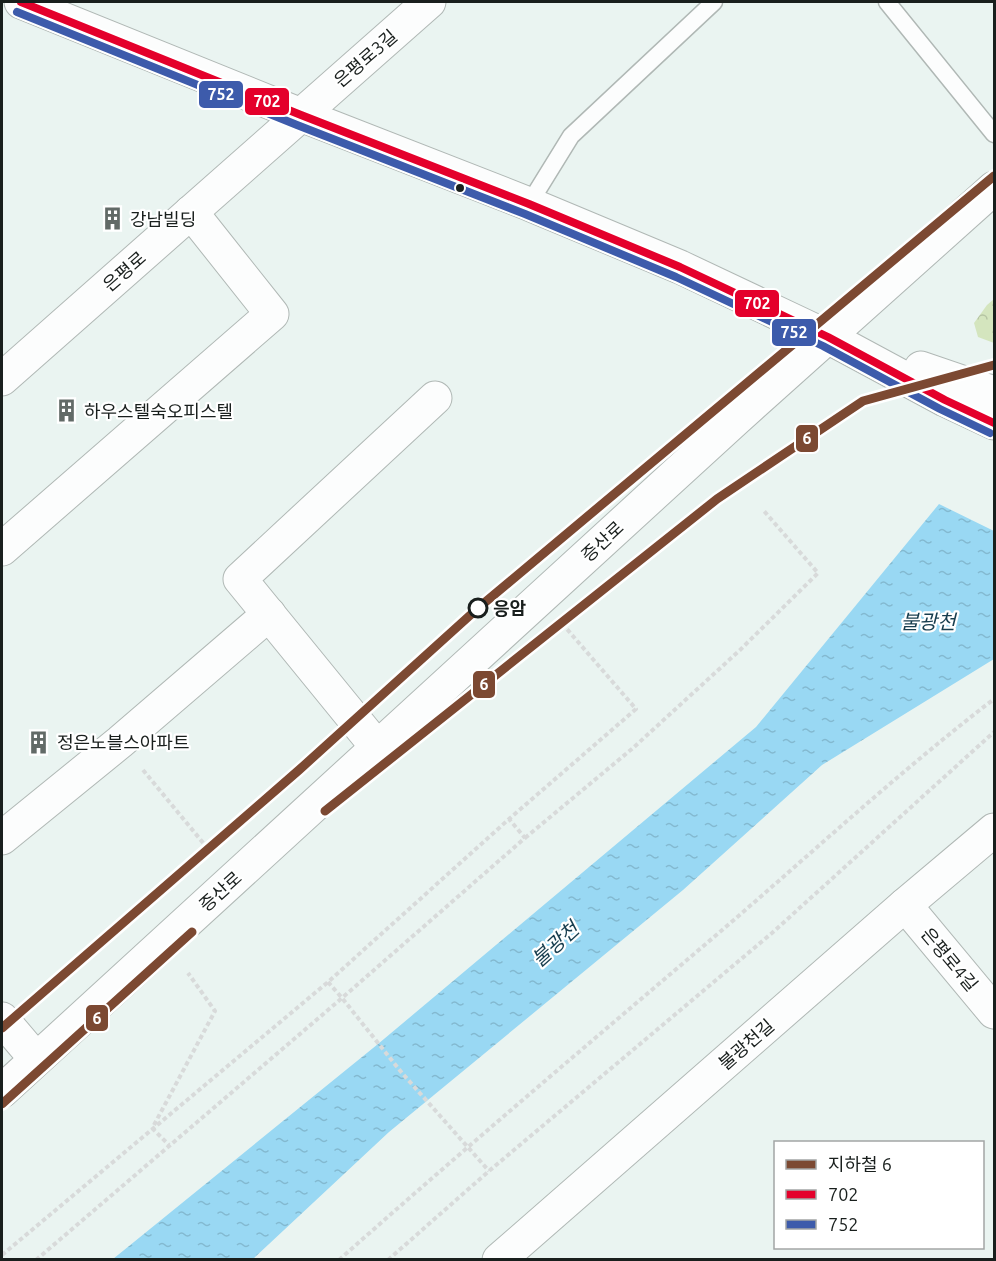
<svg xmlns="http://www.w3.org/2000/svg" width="996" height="1261" viewBox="0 0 996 1261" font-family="Ubuntu,'Noto Sans KR',sans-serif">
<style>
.forest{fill:url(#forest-crowns)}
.water{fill:url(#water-ripples)}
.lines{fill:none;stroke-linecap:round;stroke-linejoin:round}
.lane-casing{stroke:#b0b8b5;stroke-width:19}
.street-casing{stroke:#b0b8b5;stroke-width:35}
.secondary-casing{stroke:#b0b8b5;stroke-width:35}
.primary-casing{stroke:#b0b8b5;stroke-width:35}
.path{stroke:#d8dada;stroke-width:4;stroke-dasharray:4.5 3;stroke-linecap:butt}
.lane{stroke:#fcfdfd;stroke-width:16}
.street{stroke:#fcfdfd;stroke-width:33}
.secondary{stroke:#fcfdfd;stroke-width:33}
.primary{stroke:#fcfdfd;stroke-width:33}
.bus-1-casing{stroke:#fff;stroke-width:12}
.bus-2-casing{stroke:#fff;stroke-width:12}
.bus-1{stroke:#e4002b;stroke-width:8}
.bus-2{stroke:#3d5bab;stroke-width:8}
.metro-1-casing{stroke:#fff;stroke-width:14}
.metro-1{stroke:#7c4932;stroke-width:9}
.bus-dot{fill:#191f1d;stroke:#fff;stroke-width:2}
.stop-dot{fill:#fff;stroke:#191f1d;stroke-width:3}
.labels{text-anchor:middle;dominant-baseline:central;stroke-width:4.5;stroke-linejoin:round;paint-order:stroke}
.street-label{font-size:18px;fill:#191f1d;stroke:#fff}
.poi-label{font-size:18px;fill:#191f1d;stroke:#fff;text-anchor:start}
.stop-label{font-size:18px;font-weight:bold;fill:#191f1d;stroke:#fff;text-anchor:start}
.water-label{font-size:20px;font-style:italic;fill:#173d4e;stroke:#fff}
.line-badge{stroke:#fff;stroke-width:2}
.badge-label{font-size:16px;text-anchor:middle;font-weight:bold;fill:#fff}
</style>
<defs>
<pattern id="forest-crowns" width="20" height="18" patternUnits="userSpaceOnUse" patternTransform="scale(1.5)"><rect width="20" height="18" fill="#d4e5be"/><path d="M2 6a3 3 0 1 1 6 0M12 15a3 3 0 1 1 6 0" fill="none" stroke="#b5c4a3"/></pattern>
<pattern id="water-ripples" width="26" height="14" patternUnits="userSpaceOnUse" patternTransform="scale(1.5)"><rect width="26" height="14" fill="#99d8f3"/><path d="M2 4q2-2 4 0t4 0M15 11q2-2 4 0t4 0" fill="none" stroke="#83b9d0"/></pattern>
</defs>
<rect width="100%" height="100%" fill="#eaf4f1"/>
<polygon class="forest" points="994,299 994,343 978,337 974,323 987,305"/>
<polygon class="water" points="939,504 994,531 994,659 822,765 683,890 389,1132 253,1259 113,1259 378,1044 756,727"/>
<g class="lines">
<defs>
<g id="lane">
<polyline points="887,2 994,134"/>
<polyline points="529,204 571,136 714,2"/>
</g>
<g id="street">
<polyline points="2,379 429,2"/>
<polyline points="2,549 272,314 191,212"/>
<polyline points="377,747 240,579 435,398"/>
<polyline points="2,838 120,742 269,614"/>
<polyline points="905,905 994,1012"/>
<polyline points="2,1019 36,1059"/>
</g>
<g id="secondary">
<polyline points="21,2 301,115 529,204 680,267 828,337 945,400 994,423"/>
<polyline points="921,368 994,393"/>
<polyline points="499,1260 905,905 994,830"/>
</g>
<polyline id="primary" points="2,1091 736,419 994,188"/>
</defs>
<use href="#lane" class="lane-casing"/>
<use href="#street" class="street-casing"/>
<use href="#secondary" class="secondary-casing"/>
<use href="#primary" class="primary-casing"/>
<g class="path">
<polyline points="143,770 209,850"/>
<polyline points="525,838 633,748 740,650 818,573 764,511"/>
<polyline points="328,982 342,998 402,1073 489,1171"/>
<polyline points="154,1125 215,1011 188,973"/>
<polyline points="152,1128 169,1145"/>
<polyline points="2,1255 328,982 509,819 636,709 566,628"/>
<polyline points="36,1260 342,998 525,838 509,819"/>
<path d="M 339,1260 C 465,1148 593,1040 721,931 C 812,853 900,771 994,699"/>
<polyline points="388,1260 489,1171 772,933 994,732"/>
</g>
<use href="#lane" class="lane"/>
<use href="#street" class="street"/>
<use href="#secondary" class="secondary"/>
<use href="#primary" class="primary"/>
<defs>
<polyline id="bus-1" points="21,2 301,115 529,204 680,267 828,337 945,400 994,423"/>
<polyline id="bus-2" points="17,12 297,125 525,214 676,277 823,346 940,409 990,433"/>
</defs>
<use href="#bus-1" class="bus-1-casing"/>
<use href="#bus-2" class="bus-2-casing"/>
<use href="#bus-1" class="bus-1"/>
<use href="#bus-2" class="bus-2"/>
<defs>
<g id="metro-1">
<polyline points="325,811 717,499 863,401 994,365"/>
<polyline points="2,1028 299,770 477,609 994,176"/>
<polyline points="2,1104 192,932"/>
</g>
</defs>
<use href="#metro-1" class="metro-1-casing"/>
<use href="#metro-1" class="metro-1"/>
</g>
<defs>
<symbol id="building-bare" viewBox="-9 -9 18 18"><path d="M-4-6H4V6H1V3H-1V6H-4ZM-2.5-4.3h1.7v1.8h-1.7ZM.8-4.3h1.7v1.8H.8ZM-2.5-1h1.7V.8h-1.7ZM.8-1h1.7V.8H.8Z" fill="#626a67" stroke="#fff" stroke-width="2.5" paint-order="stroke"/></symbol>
</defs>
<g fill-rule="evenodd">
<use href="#building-bare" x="96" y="202" width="33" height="33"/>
<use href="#building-bare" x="50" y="394" width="33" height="33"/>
<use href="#building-bare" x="22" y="726" width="33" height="33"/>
</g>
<circle class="bus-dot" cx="460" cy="188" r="5"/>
<circle class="stop-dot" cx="478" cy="608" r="9"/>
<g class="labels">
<g class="street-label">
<text transform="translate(365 58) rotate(-41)">은평로3길</text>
<text transform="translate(124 271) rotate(-41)">은평로</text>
<text transform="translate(602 541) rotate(-43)">증산로</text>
<text transform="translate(220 891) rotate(-42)">증산로</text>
<text transform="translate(950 959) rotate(50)">은평로4길</text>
<text transform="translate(746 1044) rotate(-41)">불광천길</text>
</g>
<g class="poi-label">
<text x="130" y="219">강남빌딩</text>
<text x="84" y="411">하우스텔숙오피스텔</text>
<text x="57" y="742">정은노블스아파트</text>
</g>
<g class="stop-label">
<text x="493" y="608">응암</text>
</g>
<g class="water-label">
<text x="928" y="621">불광천</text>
<text transform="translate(555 944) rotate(-42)">불광천</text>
</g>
</g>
<g class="line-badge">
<rect x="198" y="80" width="46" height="29" rx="6" fill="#3d5bab"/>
<rect x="244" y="87" width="46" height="29" rx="6" fill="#e4002b"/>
<rect x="734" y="289" width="46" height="29" rx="6" fill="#e4002b"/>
<rect x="771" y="318" width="46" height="29" rx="6" fill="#3d5bab"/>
<rect x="795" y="424" width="24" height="29" rx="6" fill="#7c4932"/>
<rect x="472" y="670" width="24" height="29" rx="6" fill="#7c4932"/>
<rect x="85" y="1004" width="24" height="28" rx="6" fill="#7c4932"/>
</g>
<g class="badge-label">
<text x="221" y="100">752</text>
<text x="267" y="107">702</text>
<text x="757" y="309">702</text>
<text x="794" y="338">752</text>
<text x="807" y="444">6</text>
<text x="484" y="690">6</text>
<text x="97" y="1024">6</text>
</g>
<rect width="996" height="1261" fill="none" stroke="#191f1d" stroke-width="6"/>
<rect x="774" y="1141" width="210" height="108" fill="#ffffff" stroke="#a3a5a5" stroke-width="1.5"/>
<rect x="786" y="1160" width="30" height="9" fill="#7c4932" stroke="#a3a5a5" stroke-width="1.5"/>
<text x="828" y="1171" font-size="18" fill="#191f1d">지하철 6</text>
<rect x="786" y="1190" width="30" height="9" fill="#e4002b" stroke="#a3a5a5" stroke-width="1.5"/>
<text x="828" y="1201" font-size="18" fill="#191f1d">702</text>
<rect x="786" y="1220" width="30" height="9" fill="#3d5bab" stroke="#a3a5a5" stroke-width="1.5"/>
<text x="828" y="1231" font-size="18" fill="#191f1d">752</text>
</svg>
